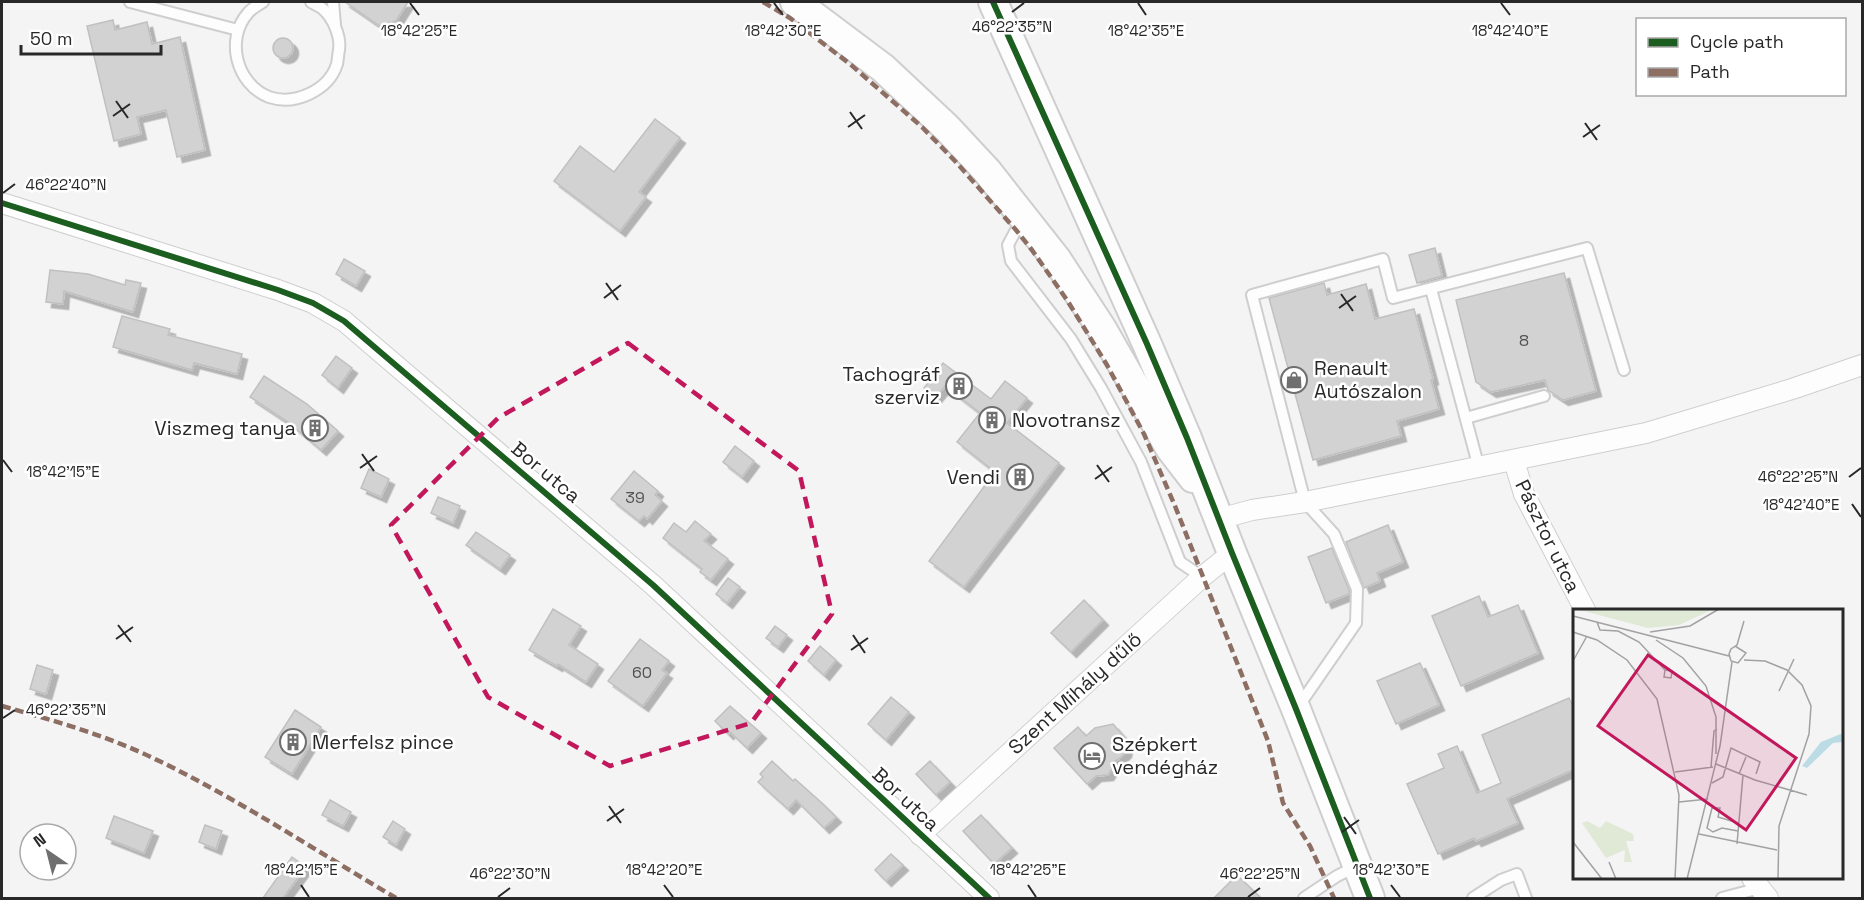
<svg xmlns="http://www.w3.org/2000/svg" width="1864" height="900" viewBox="0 0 1864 900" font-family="'Space Grotesk',sans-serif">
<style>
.building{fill:#d2d2d2;stroke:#c0c0c0;stroke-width:1.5;filter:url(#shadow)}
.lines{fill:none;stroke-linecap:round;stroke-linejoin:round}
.lane-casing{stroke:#cececf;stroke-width:14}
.street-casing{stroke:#cececf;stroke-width:22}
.secondary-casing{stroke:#cececf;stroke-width:32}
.lane{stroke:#fdfdfe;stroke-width:10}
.street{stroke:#fdfdfe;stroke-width:20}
.secondary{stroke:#fdfdfe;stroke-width:28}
.quiet{stroke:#8d6e63;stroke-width:4.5;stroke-dasharray:9 4.5;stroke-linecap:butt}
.cycleway-casing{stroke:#fff;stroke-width:10}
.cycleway{stroke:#1b5e20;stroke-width:6}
.marked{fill:none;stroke:#c2185b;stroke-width:4.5;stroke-dasharray:12 8;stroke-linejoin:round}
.ticks{fill:none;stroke:#282829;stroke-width:2}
.labels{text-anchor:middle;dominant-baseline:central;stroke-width:5;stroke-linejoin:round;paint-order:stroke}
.number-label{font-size:16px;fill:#525253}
.poi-label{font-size:20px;fill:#282829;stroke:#fff;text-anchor:start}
.street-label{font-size:20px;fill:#282829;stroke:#fff}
.inset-road{fill:none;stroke:#a2a2a3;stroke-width:1.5}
.view{fill:#c2185b;fill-opacity:0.15;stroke:#c2185b;stroke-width:3}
.inset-edge{fill:none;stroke:#282829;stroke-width:3}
.ticks-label{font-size:15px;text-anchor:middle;fill:#282829;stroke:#fff;stroke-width:5;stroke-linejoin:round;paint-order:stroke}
</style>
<defs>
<filter id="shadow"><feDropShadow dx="5.5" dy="5.5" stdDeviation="0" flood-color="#0004"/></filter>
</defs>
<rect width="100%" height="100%" fill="#f4f4f5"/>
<g class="building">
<polygon points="345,2 408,2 396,21 380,26"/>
<polygon points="113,20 115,30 147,22 152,44 180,37 205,150 177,157 166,110 137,117 141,134 114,141 87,26"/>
<circle cx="283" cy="48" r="10"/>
<polygon points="655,119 680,138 639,192 646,197 620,231 554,181 580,146 614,172"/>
<polygon points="1435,248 1442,276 1417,283 1409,255"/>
<polygon points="344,259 365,271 356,286 336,274"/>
<polygon points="50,270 88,274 125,285 126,280 141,283 133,312 64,291 63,304 46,302"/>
<polygon points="1564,273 1596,391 1563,400 1548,390 1545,380 1491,392 1476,382 1456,300"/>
<polygon points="1324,283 1327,295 1366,284 1375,319 1414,309 1433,379 1431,380 1439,409 1397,421 1401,436 1313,460 1269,298"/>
<polygon points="122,316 170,329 168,335 242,354 237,374 194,363 192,370 113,347"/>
<polygon points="336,356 352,368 338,388 322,375"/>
<polygon points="943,363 991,399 1005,381 1027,398 1007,423 1059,463 964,587 929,561 995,472 957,442 980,413 945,386 936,397 924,388"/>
<polygon points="264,376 307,404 338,431 321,450 288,422 250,397"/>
<polygon points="735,446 754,461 742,477 723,462"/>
<polygon points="369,469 389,479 381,497 361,488"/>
<polygon points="634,471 658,491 655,495 662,501 647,519 644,516 639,521 611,499"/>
<polygon points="438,497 460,506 453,523 431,513"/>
<polygon points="695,521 711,534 704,541 728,559 711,580 700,572 702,569 663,538 674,523 686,532"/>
<polygon points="1388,525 1403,562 1377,573 1380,581 1364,588 1346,542"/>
<polygon points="476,532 510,555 500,569 466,545"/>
<polygon points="1332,548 1349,590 1349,594 1326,603 1308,557"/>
<polygon points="728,578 740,587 727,603 716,594"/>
<polygon points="1479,596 1488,617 1518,605 1538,653 1461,686 1432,616"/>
<polygon points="1084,600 1103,620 1071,652 1051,633"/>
<polygon points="553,609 581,626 569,645 598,664 586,682 558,664 557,666 529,650"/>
<polygon points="775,626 787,635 778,647 766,638"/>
<polygon points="640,639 669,661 662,670 667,673 643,706 608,681"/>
<polygon points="820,646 836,660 824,675 808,661"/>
<polygon points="1420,663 1439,705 1396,724 1377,681"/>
<polygon points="37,665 53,670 46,694 30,689"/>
<polygon points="891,697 909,712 886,740 868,724"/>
<polygon points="1569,698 1575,711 1575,769 1507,799 1518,823 1476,841 1474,838 1438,854 1407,784 1444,768 1438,754 1457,746 1477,793 1501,783 1482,735"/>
<polygon points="730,706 761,733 747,748 730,732 728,734 715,721"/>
<polygon points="295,710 321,727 292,774 265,757"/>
<polygon points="1113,724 1128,741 1126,752 1119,759 1111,763 1112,769 1108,775 1096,776 1087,784 1054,748 1078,727 1086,736 1095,728"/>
<polygon points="772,761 793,781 795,779 823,804 836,817 824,828 796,800 788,809 758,782 763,777 760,774"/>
<polygon points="930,761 950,782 936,795 916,774"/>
<polygon points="330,800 351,812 343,826 322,815"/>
<polygon points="981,815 1012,848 994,864 963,831"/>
<polygon points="114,816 153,831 144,853 106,838"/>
<polygon points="393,821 405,829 396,845 383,837"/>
<polygon points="205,825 222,831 216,849 199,842"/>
<polygon points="891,854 903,865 886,881 875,870"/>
<polygon points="292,857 306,867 283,898 263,898"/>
<polygon points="1237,875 1261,898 1214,898"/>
</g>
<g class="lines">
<defs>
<g id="lane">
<polyline points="130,2 238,30"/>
<path d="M 263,2 C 258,5 252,8 248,13 C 225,39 236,84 269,97 C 295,106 329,90 337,64 C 338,60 338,54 339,50 C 341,36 333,18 323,9 C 319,6 314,4 311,2"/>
<polyline points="333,2 335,25"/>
<polyline points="1023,220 1016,230 1008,245 1011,261 1071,339 1101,388 1141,462 1180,562 1202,577"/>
<polyline points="1431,289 1479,468"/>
<polyline points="1466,418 1544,396"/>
<polyline points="1298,707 1356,623 1357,589 1334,534 1305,502 1252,295 1383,259 1393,298 1587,248 1624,370"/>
<polyline points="1304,898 1337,876 1357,866"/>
<polyline points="1473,898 1501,880 1517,874 1526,898"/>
<polyline points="1722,898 1760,888"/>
</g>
<g id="street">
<polyline points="2,203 278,290 313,303 344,321 653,585 989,898"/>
<polyline points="1514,461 1524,494 1585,610"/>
<polyline points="1219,519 1252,510 1305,502 1646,433 1792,389 1862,365"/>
<polyline points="920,835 1202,577 1232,553"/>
<polyline points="1752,878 1768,898"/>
</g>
<g id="secondary">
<polyline points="795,2 883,68 947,128 987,171 1057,260 1102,329 1170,448 1193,478"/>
<polyline points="993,2 1147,344 1187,438 1232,553 1296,709 1370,898"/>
</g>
</defs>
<use href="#lane" class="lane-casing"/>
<use href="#street" class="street-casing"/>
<use href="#secondary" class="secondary-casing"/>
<use href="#lane" class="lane"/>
<use href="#street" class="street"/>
<use href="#secondary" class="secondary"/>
<g class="quiet">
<polyline points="763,2 790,18 850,64 922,127 955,161 1016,230 1032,250 1067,300 1107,365 1144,434 1175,506 1268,741 1283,803 1310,846 1334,898"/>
<path d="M 2,706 C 52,720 105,735 153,758 C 237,798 316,851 396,898"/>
</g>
<defs>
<g id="cycleway">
<polyline points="993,2 1147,344 1187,438 1232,553 1296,709 1370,898"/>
<polyline points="2,203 278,290 313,303 344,321 653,585 989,898"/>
</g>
</defs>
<use href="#cycleway" class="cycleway-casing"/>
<use href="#cycleway" class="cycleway"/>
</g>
<path class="marked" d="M 628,343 L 799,471 L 832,614 L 751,723 L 610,766 L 488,697 L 391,525 L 498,418 Z"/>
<path class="ticks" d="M 410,3 L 419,15M 774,3 L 783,15M 1138,3 L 1146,15M 1501,3 L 1510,15M 1012,12 L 1024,3M 116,101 L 128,118M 850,112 L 862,129M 113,116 L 130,104M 1585,123 L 1597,140M 848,127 L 865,115M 1583,137 L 1600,125M 3,193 L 15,184M 606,283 L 618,300M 1341,294 L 1353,311M 604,298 L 621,285M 1339,308 L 1356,296M 362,454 L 374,471M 3,460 L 12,472M 1097,465 L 1109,482M 360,468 L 377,456M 1849,477 L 1861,468M 1095,479 L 1112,467M 1852,504 L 1861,517M 118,625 L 131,642M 853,635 L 865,653M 116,639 L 133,627M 851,650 L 868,638M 3,718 L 15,710M 609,806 L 621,823M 1344,817 L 1356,834M 607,821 L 624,809M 1342,832 L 1359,820M 301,885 L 309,897M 664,885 L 673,897M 1028,885 L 1036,897M 1391,885 L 1400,897M 498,897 L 510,888M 1248,897 L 1260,888"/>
<defs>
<symbol id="shop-ring" viewBox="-11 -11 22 22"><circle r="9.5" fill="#fff" stroke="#6f6f70" stroke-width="1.5"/><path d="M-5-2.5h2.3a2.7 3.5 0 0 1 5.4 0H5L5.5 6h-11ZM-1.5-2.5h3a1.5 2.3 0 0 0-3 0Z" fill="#6f6f70"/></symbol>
<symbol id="building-ring" viewBox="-11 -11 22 22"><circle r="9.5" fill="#fff" stroke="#6f6f70" stroke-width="1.5"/><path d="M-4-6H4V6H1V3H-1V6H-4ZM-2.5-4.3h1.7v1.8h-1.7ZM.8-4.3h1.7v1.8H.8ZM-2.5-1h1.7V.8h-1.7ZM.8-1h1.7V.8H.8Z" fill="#6f6f70"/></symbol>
<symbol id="hotel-ring" viewBox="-11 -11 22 22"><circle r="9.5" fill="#fff" stroke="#6f6f70" stroke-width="1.5"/><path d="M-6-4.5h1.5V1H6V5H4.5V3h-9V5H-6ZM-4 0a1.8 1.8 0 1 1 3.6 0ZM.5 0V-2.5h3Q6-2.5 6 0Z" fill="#6f6f70"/></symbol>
</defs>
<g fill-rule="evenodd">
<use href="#shop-ring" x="1279" y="365" width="30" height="30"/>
<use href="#building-ring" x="944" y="371" width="30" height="30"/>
<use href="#building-ring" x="977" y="405" width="30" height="30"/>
<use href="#building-ring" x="300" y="413" width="30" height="30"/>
<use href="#building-ring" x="1005" y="462" width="30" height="30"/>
<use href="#building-ring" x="278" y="727" width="30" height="30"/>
<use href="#hotel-ring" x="1077" y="741" width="30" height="30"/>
</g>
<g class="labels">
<g class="number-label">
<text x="1524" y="340">8</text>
<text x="635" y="497">39</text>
<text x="642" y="672">60</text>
</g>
<g class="poi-label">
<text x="1314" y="368">Renault<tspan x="1314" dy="23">Autószalon</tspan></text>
<text x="940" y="374" text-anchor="end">Tachográf<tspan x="940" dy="23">szerviz</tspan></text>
<text x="1012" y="420">Novotransz</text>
<text x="296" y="428" text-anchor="end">Viszmeg tanya</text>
<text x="1000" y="477" text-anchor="end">Vendi</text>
<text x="312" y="742">Merfelsz pince</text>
<text x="1112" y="744">Szépkert<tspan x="1112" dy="23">vendégház</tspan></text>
</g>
<g class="street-label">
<text transform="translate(546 472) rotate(40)">Bor utca</text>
<text transform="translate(1548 536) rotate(64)">Pásztor utca</text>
<text transform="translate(1075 693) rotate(-42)">Szent Mihály dűlő</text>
<text transform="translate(906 799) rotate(43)">Bor utca</text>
</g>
</g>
<g transform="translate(1573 609)">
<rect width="270" height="270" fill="#f4f4f5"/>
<path d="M 3,0 L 141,0 L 106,16 L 75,19 ZM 14,212 L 27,219 L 33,212 L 60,225 L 61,232 L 53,232 L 59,253 L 51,253 L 52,241 L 33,249 L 9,214 Z" fill="#e0e8d6"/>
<path d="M 270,124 L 270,133 L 260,134 L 234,159 L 229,157 L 248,133 Z" fill="#bbdce5"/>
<path class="inset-road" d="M 0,7 L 156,47M 24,13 L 27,21 L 45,22 L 66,33 L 92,61 L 99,62 L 98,69 L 91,68 L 92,61M 0,23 L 24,31 L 54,51 L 84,90 L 106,186 L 102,270M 77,23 L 117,17 L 146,0M 83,31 L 110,49 L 133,77 L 143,108 L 143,145M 162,37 L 173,44 L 165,54 L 158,52 L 156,45 L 158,40 L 164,36 L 171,12M 171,51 L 192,52 L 214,61 L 229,76 L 238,97 L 236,125 L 206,217 L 205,270M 0,52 L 14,27M 206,82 L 221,50M 143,155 L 182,171 L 234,186M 138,158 L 141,122 L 144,120M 102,163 L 140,158M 166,165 L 173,148M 139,174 L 150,168 L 158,139 L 187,153 L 183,165M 106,193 L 135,190M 165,222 L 149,219 L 140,223 L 134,219 L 139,199 L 147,199 L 145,208 L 165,214M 126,225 L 204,241M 0,233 L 29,270M 164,235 L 170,166M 36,253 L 43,270M 114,270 L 147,137 L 159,53"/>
<path class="view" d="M 75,46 L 223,149 L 173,221 L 25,117 Z"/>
<rect width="270" height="270" class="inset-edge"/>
</g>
<g class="ticks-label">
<text x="1012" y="32">46°22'35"N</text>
<text x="419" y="36">18°42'25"E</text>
<text x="783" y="36">18°42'30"E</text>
<text x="1146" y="36">18°42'35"E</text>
<text x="1510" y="36">18°42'40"E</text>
<text x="66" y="190">46°22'40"N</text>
<text x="63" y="477">18°42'15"E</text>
<text x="1798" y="482">46°22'25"N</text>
<text x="1801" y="510">18°42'40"E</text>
<text x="66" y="715">46°22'35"N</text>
<text x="301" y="875">18°42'15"E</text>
<text x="664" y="875">18°42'20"E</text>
<text x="1028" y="875">18°42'25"E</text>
<text x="1391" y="875">18°42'30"E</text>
<text x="510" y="879">46°22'30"N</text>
<text x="1260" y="879">46°22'25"N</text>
</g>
<rect width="1864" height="900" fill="none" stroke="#282829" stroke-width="6"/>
<rect x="1636" y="18" width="210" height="78" fill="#ffffff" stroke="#a9a9a9" stroke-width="1.5"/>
<rect x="1648" y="38" width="30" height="9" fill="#1b5e20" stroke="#a9a9a9" stroke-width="1.5"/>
<text x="1690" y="48" font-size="18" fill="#282829">Cycle path</text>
<rect x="1648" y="68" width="30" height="9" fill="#8d6e63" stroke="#a9a9a9" stroke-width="1.5"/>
<text x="1690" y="78" font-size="18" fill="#282829">Path</text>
<g transform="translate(48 852) rotate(325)"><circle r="28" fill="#ffffff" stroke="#a9a9a9" stroke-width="1.5"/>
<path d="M0-4.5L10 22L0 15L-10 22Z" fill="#6f6f70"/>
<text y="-9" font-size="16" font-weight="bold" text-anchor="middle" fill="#282829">N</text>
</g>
<path d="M21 45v9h140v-9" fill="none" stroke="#282829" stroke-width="3"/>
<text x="30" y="45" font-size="18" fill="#282829" stroke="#ffffff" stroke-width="4.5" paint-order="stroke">50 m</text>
</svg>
